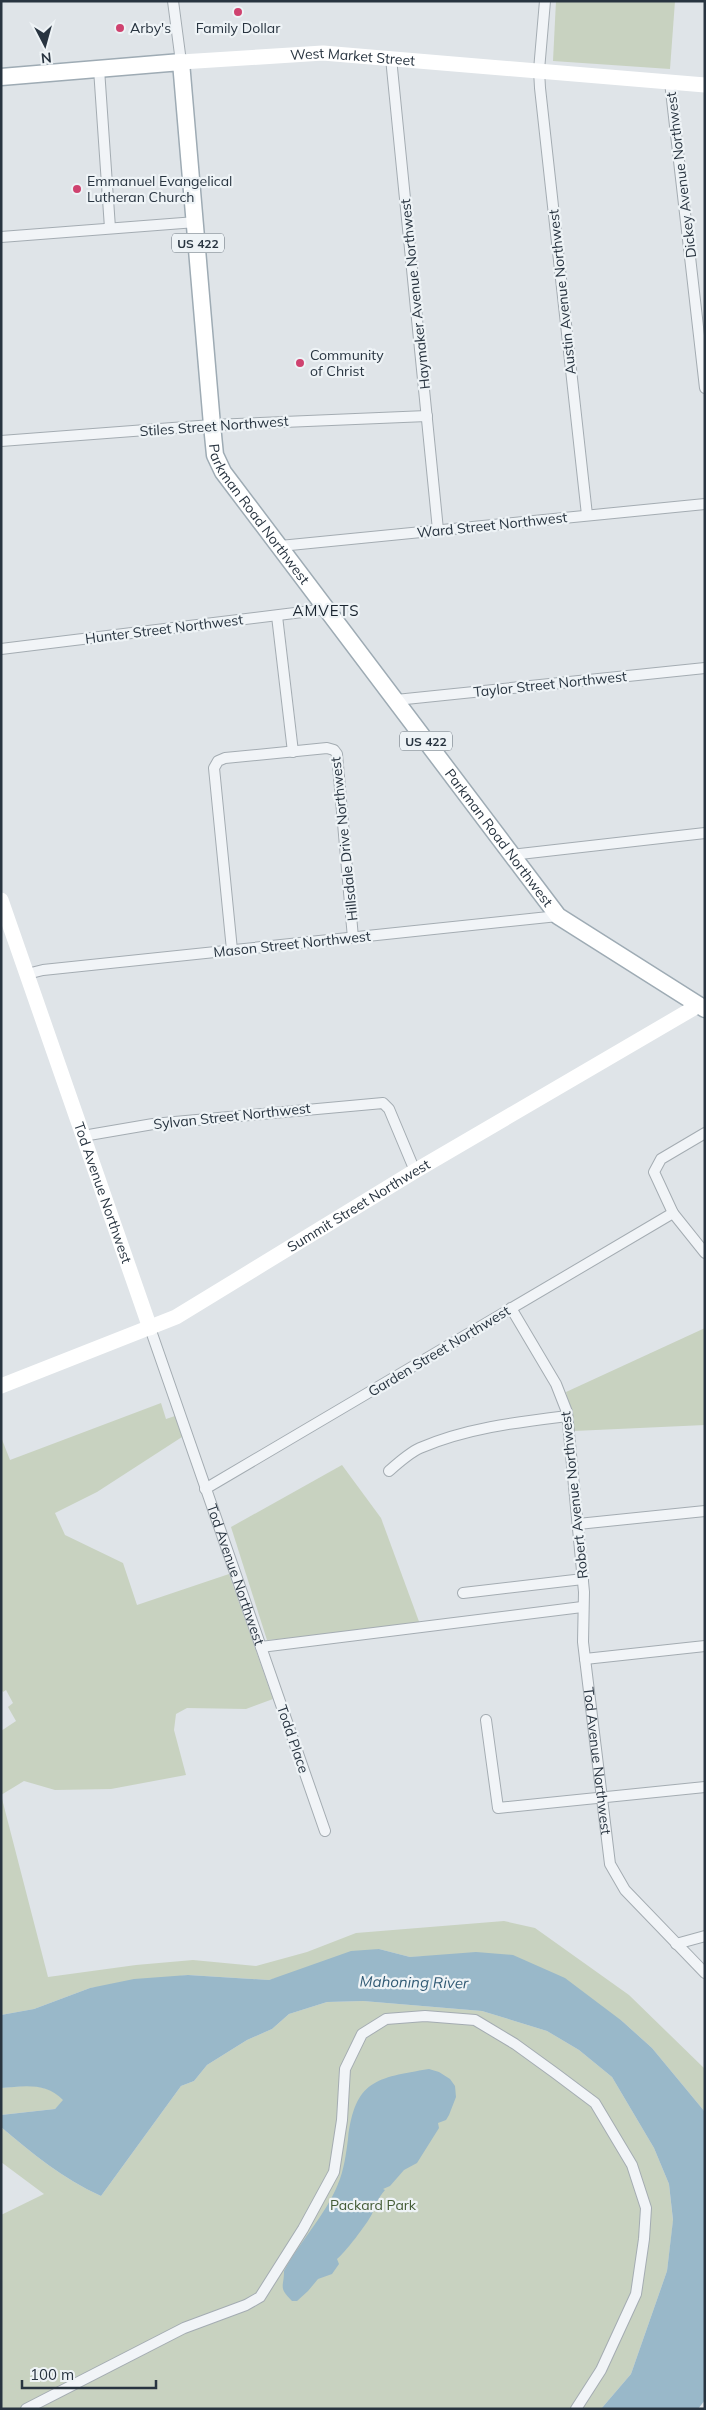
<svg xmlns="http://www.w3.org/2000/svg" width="706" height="2410" viewBox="0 0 706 2410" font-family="Mulish,sans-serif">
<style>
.green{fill:#c8d2c0}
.water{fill:#99b8c9}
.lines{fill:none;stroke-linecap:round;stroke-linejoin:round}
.street-casing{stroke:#a4acb2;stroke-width:12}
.primary-casing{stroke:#9eabb4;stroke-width:19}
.street{stroke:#f1f4f7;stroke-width:10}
.secondary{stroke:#fff;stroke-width:15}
.primary{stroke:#fff;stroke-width:16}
.poi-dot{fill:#cf426f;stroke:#eef3f6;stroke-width:2}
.labels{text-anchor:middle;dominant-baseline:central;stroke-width:4.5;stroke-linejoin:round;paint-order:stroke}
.shield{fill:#eef3f6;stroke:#636d77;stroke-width:1}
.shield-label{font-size:12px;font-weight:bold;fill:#283440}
.poi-label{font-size:14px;fill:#283440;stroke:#eef3f6;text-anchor:start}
.street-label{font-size:14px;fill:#283440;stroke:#eef3f6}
.park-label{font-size:14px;fill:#435b35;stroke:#eef3f6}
.neighbourhood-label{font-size:15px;letter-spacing:1px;fill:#1a2530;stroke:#eef3f6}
.water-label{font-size:15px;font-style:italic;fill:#315a74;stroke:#eef3f6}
</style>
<rect width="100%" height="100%" fill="#dfe4e8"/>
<g class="green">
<polygon points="556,1 675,1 670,69 553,61"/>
<polygon points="705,1328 705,1425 574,1431 566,1392"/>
<polygon points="161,1403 166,1419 175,1416 182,1437 97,1492 55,1513 65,1535 123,1563 137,1605 229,1574 273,1699 246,1709 187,1708 176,1714 174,1730 186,1775 111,1789 55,1790 24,1781 1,1795 1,1731 16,1721 8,1707 13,1703 6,1690 3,1692 1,1689 1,1437 10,1460"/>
<polygon points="342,1465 381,1518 421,1627 267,1640 231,1527"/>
<polygon points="1,1795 48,1977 136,1965 193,1960 256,1966 307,1952 356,1933 504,1921 535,1928 629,1995 705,2069 705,2112 652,2048 622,2021 437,1956 410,1957 379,1949 269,1980 188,1975 90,1988 34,2009 1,2015"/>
<path d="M 363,2001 L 482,2011 L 547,2031 L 579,2050 L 612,2077 L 654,2148 L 669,2184 L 673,2221 L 667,2271 L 631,2374 L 601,2409 L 1,2409 L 1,2215 L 44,2194 L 1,2162 L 1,2127 C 33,2154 63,2179 101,2196 L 181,2086 L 194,2081 L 207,2065 L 247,2040 L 272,2029 L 289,2014 L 327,2002 Z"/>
<polygon points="33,2085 54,2091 64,2100 55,2109 1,2115 1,2088"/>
</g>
<g class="water">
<path d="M 379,1949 L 410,1957 L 476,1952 L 513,1955 L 565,1978 L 622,2021 L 652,2048 L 705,2112 L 705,2400 L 698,2409 L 601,2409 L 631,2374 L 667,2271 L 673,2220 L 669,2184 L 654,2148 L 612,2077 L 579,2050 L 547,2031 L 482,2011 L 363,2001 L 327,2002 L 289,2014 L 272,2029 L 247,2040 L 207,2065 L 194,2081 L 181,2086 L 101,2196 C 63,2179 33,2154 1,2127 L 1,2115 L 55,2109 L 63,2100 C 46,2082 24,2086 1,2088 L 1,2015 L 34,2009 L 90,1988 L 134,1979 L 188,1975 L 269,1980 L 351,1951 Z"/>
<path d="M 429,2069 L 439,2072 L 450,2079 L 455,2086 L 456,2097 L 449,2115 L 446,2120 L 438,2123 L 439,2128 L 417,2163 L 404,2170 L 390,2186 L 383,2189 L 385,2190 C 378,2198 375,2206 372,2214 C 367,2224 344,2254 337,2259 L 339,2264 L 332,2274 L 318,2279 L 308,2291 L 297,2301 L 292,2301 C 278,2287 284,2288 284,2271 C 300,2241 325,2216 338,2184 C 344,2170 346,2154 348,2139 C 355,2080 376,2078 429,2069 Z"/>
</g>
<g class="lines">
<defs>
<g id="street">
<polyline points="173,1 181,62"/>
<polyline points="545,1 539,70 540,88 587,515"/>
<polyline points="391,58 438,530"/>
<polyline points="99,69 110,228"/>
<polyline points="670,82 705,388"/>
<polyline points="1,237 196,222"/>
<polyline points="1,441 212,425 427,416"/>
<polyline points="280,546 705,504"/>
<polyline points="277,616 293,752"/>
<polyline points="1,649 327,609"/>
<polyline points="396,700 705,668"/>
<polyline points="511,855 705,833"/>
<polyline points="232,950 214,768 218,761 225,758 327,748 334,750 337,754 353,938"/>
<polyline points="27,974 43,970 558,916"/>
<polyline points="705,1133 661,1159 654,1172 673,1213 705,1253"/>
<polyline points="83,1136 153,1124 383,1103 389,1109 415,1171"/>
<path id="s1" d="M 511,1308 L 556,1384 L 567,1412 L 584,1592 L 583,1642 L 610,1864 L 625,1890 L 705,1973"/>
<path id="s2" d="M 150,1328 L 325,1831"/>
<path d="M 389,1471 C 398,1463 409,1453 420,1448 C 466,1428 518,1422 567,1416"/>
<polyline points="205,1489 673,1213"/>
<polyline points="578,1524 705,1511"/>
<polyline points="463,1593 583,1579"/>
<polyline points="261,1647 582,1607"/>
<polyline points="585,1659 705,1646"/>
<polyline points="486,1720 498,1808 705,1787"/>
<polyline points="676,1944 705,1936"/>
<polyline points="26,2409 184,2328 246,2305 260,2297 303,2229 334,2172 342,2120 345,2069 362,2034 386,2019 425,2016 475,2020 515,2044 555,2073 595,2103 632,2165 646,2208 644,2239 636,2294 601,2370 576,2409"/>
</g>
<g id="primary">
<path id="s6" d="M 1,77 L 181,62 L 212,425 L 215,455 L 223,472 L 558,916 L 705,1009"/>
</g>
</defs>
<use href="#street" class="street-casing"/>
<use href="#primary" class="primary-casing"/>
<use href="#street" class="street"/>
<g class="secondary">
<path id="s3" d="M 181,62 L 323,53 L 705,85"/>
<path id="s4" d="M 1,900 L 150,1328"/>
<path id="s5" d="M 1,1386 L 176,1317 L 415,1171 L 699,1005"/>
</g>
<use href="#primary" class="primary"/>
</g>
<g class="poi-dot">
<circle cx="238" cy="12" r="5"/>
<circle cx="120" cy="28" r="5"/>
<circle cx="77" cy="189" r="5"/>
<circle cx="300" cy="363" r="5"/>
</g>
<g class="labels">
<g class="shield">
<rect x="172" y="233.5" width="52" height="19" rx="4"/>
<rect x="400" y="731.5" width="52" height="19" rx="4"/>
</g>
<g class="shield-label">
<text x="198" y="243">US 422</text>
<text x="426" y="741">US 422</text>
</g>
<g class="poi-label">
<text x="130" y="28">Arby's</text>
<text x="238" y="28" text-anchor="middle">Family Dollar</text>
<text x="87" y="181">Emmanuel Evangelical<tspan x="87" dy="16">Lutheran Church</tspan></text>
<text x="310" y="355">Community<tspan x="310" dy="16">of Christ</tspan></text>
</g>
<g class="street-label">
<text stroke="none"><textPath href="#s3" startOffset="172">West Market Street</textPath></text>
<text transform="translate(681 175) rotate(-97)">Dickey Avenue Northwest</text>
<text transform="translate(562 292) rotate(-96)">Austin Avenue Northwest</text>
<text transform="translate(415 294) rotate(-96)">Haymaker Avenue Northwest</text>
<text transform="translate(214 426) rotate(-4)">Stiles Street Northwest</text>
<text stroke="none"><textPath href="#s6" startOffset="648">Parkman Road Northwest</textPath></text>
<text transform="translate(492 525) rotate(-6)">Ward Street Northwest</text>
<text transform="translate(164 629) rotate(-7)">Hunter Street Northwest</text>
<text transform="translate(550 684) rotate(-6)">Taylor Street Northwest</text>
<text stroke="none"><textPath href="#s6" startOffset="1052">Parkman Road Northwest</textPath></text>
<text transform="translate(344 839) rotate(-96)">Hillsdale Drive Northwest</text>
<text transform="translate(292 944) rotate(-6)">Mason Street Northwest</text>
<text transform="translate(232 1116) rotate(-6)">Sylvan Street Northwest</text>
<text stroke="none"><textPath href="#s4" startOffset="310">Tod Avenue Northwest</textPath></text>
<text stroke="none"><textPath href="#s5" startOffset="402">Summit Street Northwest</textPath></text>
<text transform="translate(439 1351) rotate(-31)">Garden Street Northwest</text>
<text transform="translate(574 1495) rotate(-96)">Robert Avenue Northwest</text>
<text stroke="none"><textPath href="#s2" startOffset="261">Tod Avenue Northwest</textPath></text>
<text transform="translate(293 1739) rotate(71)">Todd Place</text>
<text stroke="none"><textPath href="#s1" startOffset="469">Tod Avenue Northwest</textPath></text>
</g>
<g class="park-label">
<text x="373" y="2205">Packard Park</text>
</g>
<g class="neighbourhood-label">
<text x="326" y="610">AMVETS</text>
</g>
<g class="water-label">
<text transform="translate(414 1982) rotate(1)">Mahoning River</text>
</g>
</g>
<rect width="706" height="2410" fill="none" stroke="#283440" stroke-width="5"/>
<g transform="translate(45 45) rotate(174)" stroke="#eef3f6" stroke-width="4" paint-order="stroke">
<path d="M0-4L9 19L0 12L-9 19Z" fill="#283440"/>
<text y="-8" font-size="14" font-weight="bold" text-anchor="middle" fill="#283440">N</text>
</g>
<path d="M22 2380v8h134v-8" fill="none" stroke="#283440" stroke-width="2.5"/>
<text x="30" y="2380" font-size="15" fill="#283440" stroke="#eef3f6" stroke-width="4" paint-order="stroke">100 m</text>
</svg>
